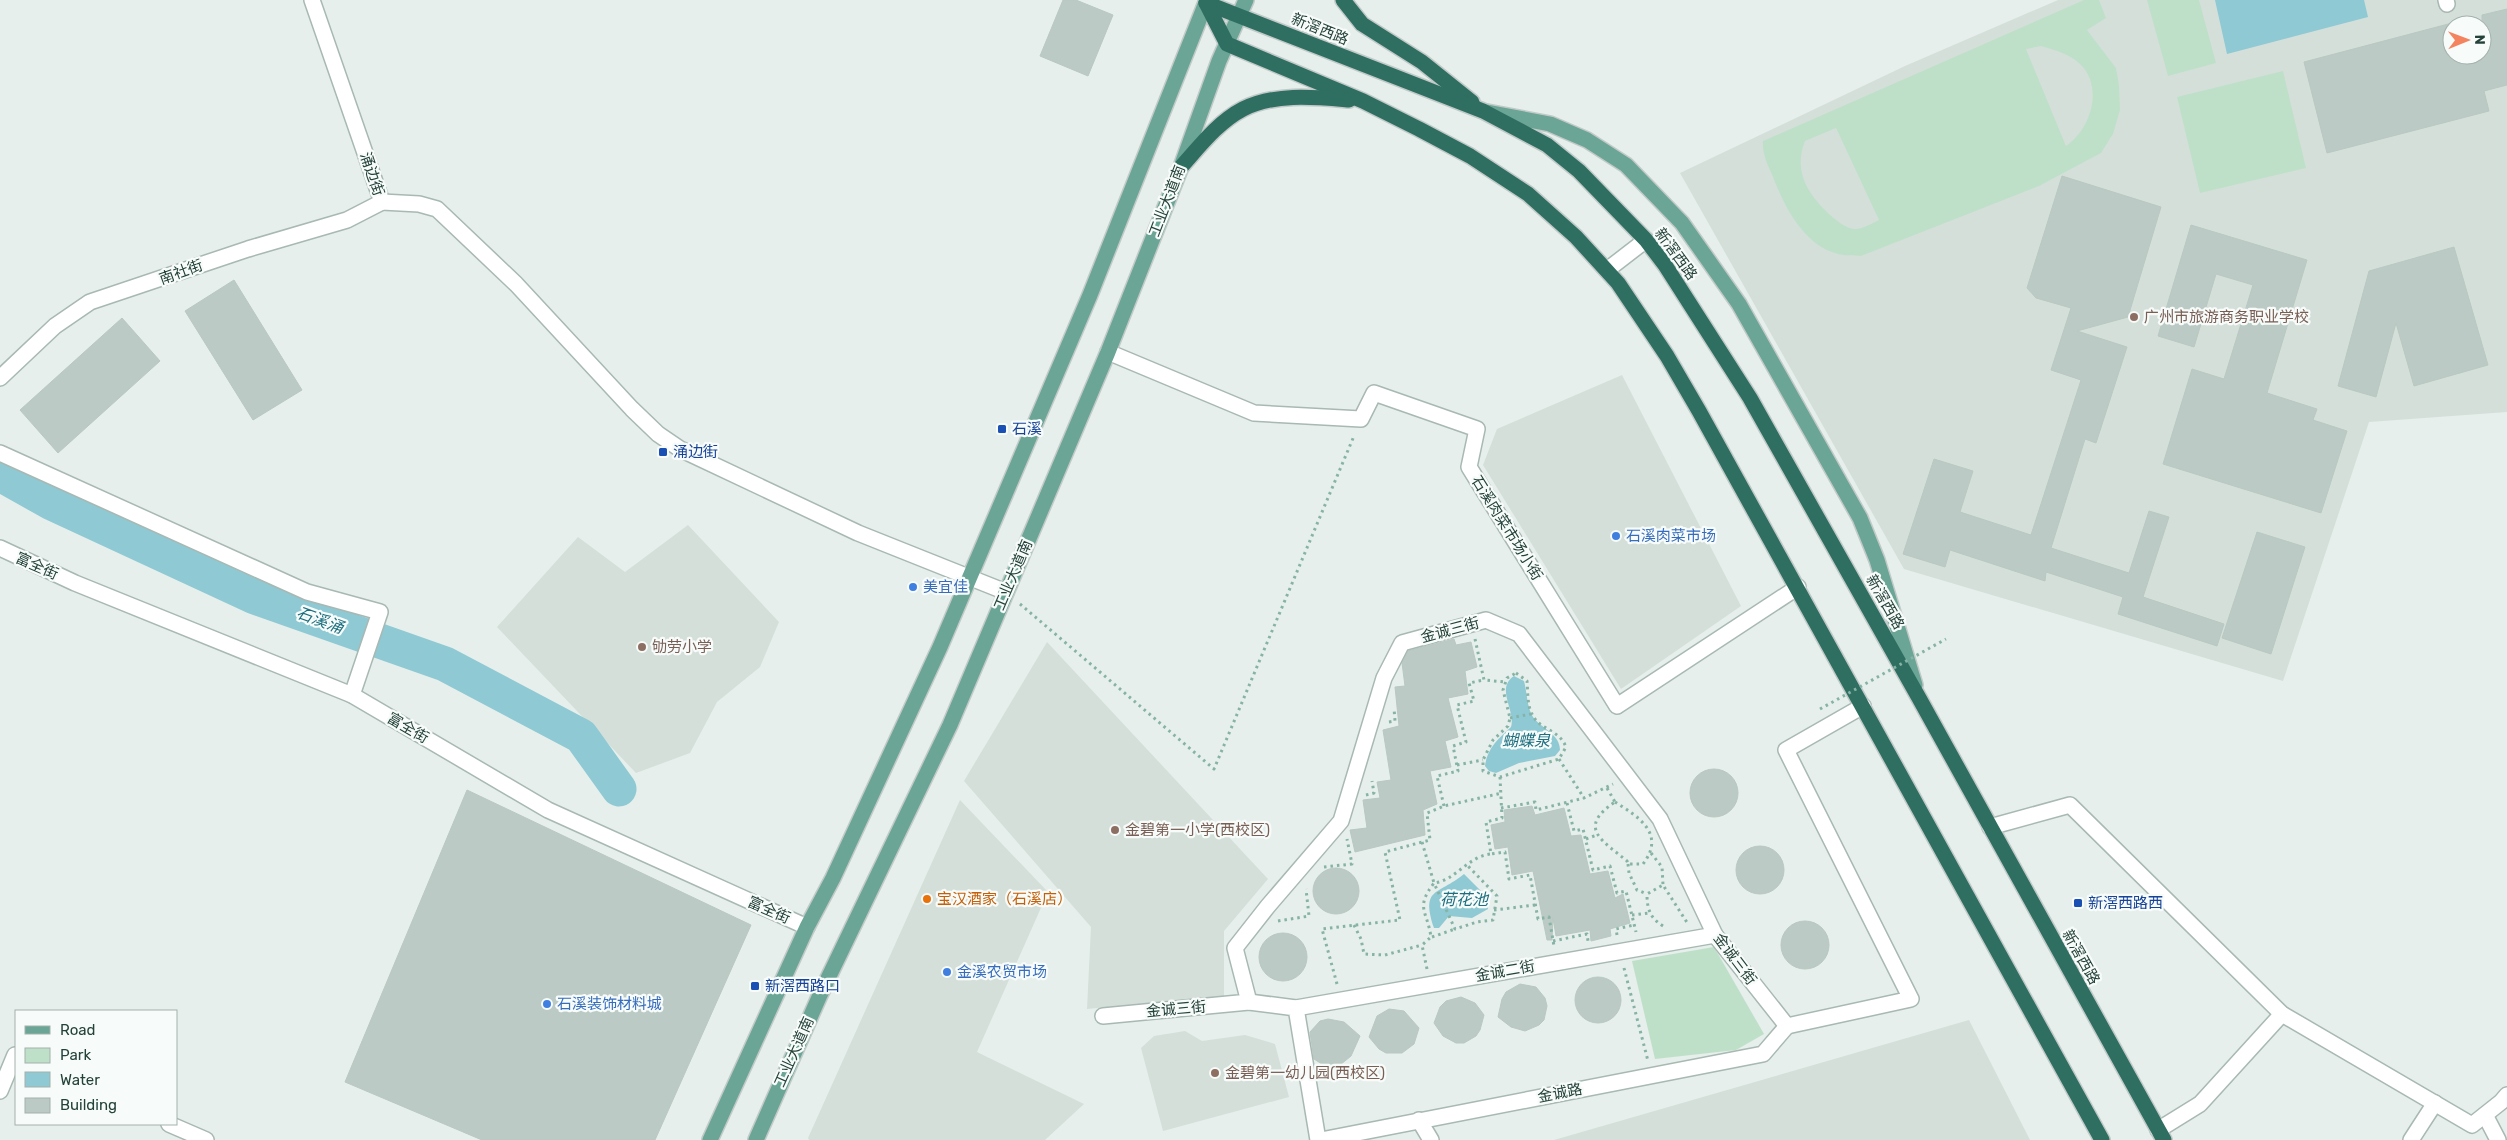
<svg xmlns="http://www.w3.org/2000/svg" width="2507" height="1140" viewBox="0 0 2507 1140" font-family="Rubik,'Noto Sans SC',sans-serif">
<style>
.built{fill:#d4dfda;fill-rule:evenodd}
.green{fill:#bfe0c8;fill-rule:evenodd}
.water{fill:#8ec9d4}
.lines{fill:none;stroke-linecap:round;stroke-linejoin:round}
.river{stroke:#8ec9d4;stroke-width:35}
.building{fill:#bbcac4;stroke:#b8c9c2}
.minor-casing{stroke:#a8b8b2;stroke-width:18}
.major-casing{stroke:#c2cac8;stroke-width:18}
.highway-casing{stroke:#c2cac8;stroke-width:18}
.path{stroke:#86b3a5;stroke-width:3;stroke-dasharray:2.5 4;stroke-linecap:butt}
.minor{stroke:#fff;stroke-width:15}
.major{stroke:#6aa596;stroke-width:15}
.highway{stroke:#2f6f62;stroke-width:15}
.path-bridge{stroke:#86b3a5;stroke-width:3;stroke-dasharray:2.5 4;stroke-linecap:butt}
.education-dot{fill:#8d6e63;stroke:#f7fbf9;stroke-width:2}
.transit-dot{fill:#1a4fb4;stroke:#f7fbf9;stroke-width:2}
.shop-dot{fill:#3f7fe0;stroke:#f7fbf9;stroke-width:2}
.food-dot{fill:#e8710a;stroke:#f7fbf9;stroke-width:2}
.labels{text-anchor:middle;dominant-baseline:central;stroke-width:4.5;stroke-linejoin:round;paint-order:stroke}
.street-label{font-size:15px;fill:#24423a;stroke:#f7fbf9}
.education-label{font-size:15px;fill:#785e54;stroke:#f7fbf9;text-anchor:start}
.transit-label{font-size:15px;fill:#164399;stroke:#f7fbf9;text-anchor:start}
.shop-label{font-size:15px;fill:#366cbe;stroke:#f7fbf9;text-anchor:start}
.food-label{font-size:15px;fill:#c56008;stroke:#f7fbf9;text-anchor:start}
.water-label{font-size:16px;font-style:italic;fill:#1c6f80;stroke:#f7fbf9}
</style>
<rect width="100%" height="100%" fill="#e6efeb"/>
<g class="built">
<path d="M 2058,0 L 2507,0 L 2507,412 L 2369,422 L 2283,681 L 1904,569 L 1680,173 L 1905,66 ZM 2452,25 L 2482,25 L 2482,55 L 2452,55 Z"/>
<polygon points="1622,375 1741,606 1621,689 1483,465 1497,429"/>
<polygon points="688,525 779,622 760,667 717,702 690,753 636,773 497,627 578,537 625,572"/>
<polygon points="1047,642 1268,879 1224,931 1224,996 1087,1009 1091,927 964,781"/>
<polygon points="960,800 1048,892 977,1052 1084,1104 1045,1140 809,1140 808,1138"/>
<polygon points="1969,1020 2030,1140 1554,1140"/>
<polygon points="1185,1031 1202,1041 1245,1035 1275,1044 1289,1097 1163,1131 1141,1048 1154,1036"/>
</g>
<g class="green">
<path d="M 2084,0 L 2099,0 L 2106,18 L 2087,30 L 2116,68 L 2119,85 L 2120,110 L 2113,134 L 2101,153 L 2039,186 L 1861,256 C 1853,255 1845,256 1838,254 C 1804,246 1784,206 1773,177 C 1768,165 1762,155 1763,141 ZM 2041,46 C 2054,50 2070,54 2080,64 C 2104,87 2091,129 2066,146 L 2026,49 ZM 1836,128 L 1879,220 C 1873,223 1864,228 1857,229 C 1848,230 1837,221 1830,215 C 1808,194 1793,172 1805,141 Z"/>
<polygon points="2147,0 2199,0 2216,63 2168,76"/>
<polygon points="2283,71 2306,168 2200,193 2177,97"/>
<polygon points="1714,947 1764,1034 1736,1050 1655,1059 1632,961"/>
</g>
<g class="water">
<polygon points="2215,0 2364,0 2368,17 2227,54"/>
<path d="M 1514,676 L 1524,681 C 1527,692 1527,708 1533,717 C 1542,729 1560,734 1560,750 L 1555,756 L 1519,763 L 1496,773 L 1489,771 L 1485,766 C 1487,748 1499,738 1511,727 C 1516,710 1495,689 1514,676 Z"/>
<path d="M 1464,874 L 1485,895 L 1488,909 L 1472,918 L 1449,916 L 1439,928 L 1434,928 C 1421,887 1437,896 1464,874 Z"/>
</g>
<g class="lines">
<polyline class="river" points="0,474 50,502 255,597 445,664 581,736 619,789"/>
</g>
<g class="building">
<polygon points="1063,0 1076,0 1113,15 1088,76 1040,56"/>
<polygon points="2507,9 2507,85 2484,91 2489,111 2327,153 2304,62 2452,23 2452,55 2482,55 2482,15"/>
<polygon points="2062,176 2161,207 2128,317 2077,331 2127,347 2096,443 2085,439 2051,548 2129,573 2149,511 2169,517 2143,597 2224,624 2217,646 2118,614 2123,597 2046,572 2045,581 1950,550 1945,567 1903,554 1934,459 1973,471 1960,512 2031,535 2081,380 2051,370 2071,308 2036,298 2027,288"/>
<polygon points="2191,225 2307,260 2267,393 2317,409 2313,420 2347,431 2321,513 2163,464 2192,369 2224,379 2253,285 2216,274 2194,347 2158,336"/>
<polygon points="2454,247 2488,365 2414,386 2396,323 2376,397 2338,386 2369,271"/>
<polygon points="234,280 302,390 253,420 185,311"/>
<polygon points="122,318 160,361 58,453 20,410"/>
<polygon points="2257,532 2305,547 2271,654 2222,638"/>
<polygon points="1454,639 1456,645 1471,642 1477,667 1465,671 1468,694 1448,698 1458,737 1445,741 1451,767 1430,771 1437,804 1423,810 1425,835 1355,852 1350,830 1367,828 1363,800 1380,798 1377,782 1391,780 1383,730 1399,726 1395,687 1405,686 1402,663 1408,651"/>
<circle cx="1714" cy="793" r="24"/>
<polygon points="467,790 751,925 655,1140 482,1140 345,1082"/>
<polygon points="1532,806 1535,815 1564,808 1571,836 1581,835 1590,874 1608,871 1615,898 1623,894 1630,923 1610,929 1611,936 1591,941 1590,930 1556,936 1553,918 1552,940 1547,940 1533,871 1512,875 1508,847 1495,849 1491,825 1505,822 1504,810"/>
<circle cx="1760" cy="870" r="24"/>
<circle cx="1336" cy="891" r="23"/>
<circle cx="1805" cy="945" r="24"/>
<circle cx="1283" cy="957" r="24"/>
<circle cx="1598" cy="1000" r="23"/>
<polygon points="1520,984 1536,987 1545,998 1547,1006 1544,1020 1539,1025 1525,1031 1511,1027 1498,1017 1502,999 1506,992"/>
<polygon points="1461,997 1475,1003 1484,1015 1480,1030 1476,1036 1464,1043 1456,1043 1443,1036 1434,1023 1440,1007 1446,1001"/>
<polygon points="1389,1009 1404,1011 1419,1028 1414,1044 1402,1053 1386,1053 1379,1049 1369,1037 1377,1016"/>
<polygon points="1328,1019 1344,1022 1360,1036 1351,1056 1340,1065 1332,1067 1325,1066 1314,1059 1310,1032 1320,1021"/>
</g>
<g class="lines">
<defs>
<g id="minor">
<polyline points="312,0 382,202"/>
<polyline points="2446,0 2447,4"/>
<polyline points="382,202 419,204 437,209 516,284 632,409 658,434 680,449 858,533 1006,592"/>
<polyline points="1607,270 1646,240"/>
<polyline points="1108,352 1254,413 1361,419 1374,393 1477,429 1469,467 1617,706 1798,587"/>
<polyline points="0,378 55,326 90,302 248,249 347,220 382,202"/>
<polyline points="0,453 307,592 380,612 352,695"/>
<polyline points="0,548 75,583 352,695 548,810 807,927"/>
<polyline points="1990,827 2070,805 2282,1014 2472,1125 2501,1102 2507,1095"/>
<polyline points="1249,1002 1296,1008 1318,1140"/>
<polyline points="1296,1008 1715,935"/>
<polyline points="1103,1016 1249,1002 1235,948 1268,906 1341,821 1384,678 1402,643 1486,620 1519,634 1660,819 1715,935 1787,1026"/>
<polyline points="1787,1026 1911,999 1786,750 1863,706"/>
<polyline points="0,1091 15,1055"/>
<polyline points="2485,1115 2498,1140"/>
<polyline points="1419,1120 1431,1140"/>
<polyline points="169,1124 206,1140"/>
<polyline points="2158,1130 2200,1104 2282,1014"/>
<polyline points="1321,1140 1763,1054 1787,1026"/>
<polyline points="2411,1140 2435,1103"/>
</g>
<g id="major">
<polyline points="1487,112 1550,124 1587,140 1626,165 1682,223 1739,304 1860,518 1877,560 1915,685"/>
<polyline points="710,1140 807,927 833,878 940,647 1090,295 1207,0"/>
<polyline points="756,1140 820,995 950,725 1108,352 1181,167 1219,61 1246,0"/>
</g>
<g id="highway">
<polyline points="1343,0 1362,24 1422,62 1472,102"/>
<polyline points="1206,3 1483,111 1547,145 1579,171 1646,240 1665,265 1750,398 1919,698 2164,1140"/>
<polyline points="1206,3 1227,44 1363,101 1419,129 1470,156 1528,194 1576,237 1618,283 1667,356 1699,411 2102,1140"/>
<path d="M 1181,167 C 1199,147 1218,122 1243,109 C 1275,93 1314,97 1349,100"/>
</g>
</defs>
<use href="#minor" class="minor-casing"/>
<use href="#major" class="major-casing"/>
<use href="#highway" class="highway-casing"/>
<g class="path">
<polyline points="1020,604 1214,769 1354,436"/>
<polyline points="1475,639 1484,680 1506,682"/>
<path d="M 1516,673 L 1527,681 C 1528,691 1527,705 1532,714 C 1539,730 1559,729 1566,747 L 1559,759 L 1500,777 L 1483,771 L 1483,760 L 1493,740 L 1508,726 L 1510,718 L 1503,690 L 1507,678 Z"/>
<polyline points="1510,718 1531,714"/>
<polyline points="1389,722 1395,721 1394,708"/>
<polyline points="1559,759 1584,798"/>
<polyline points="1457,765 1483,760"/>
<polyline points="1500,777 1502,818 1486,822 1491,854 1505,852 1509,879 1530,875 1538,919 1549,917 1554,946"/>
<polyline points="1607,788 1615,802"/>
<polyline points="1366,795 1374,793 1372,781"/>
<path d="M 1615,802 C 1639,817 1666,834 1643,864 L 1628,864 L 1627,861 C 1603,841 1576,828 1615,802 Z"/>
<polyline points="1567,803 1574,831 1583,829 1593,870 1610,866 1617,893 1626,891 1636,932"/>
<polyline points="1444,806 1437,776 1458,771 1453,746 1466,742 1457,705 1474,701 1469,683 1484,680"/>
<polyline points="1501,808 1535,802 1536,810 1584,798 1613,784"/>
<polyline points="1586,839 1597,835"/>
<path d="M 1422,842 L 1434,883 C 1455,881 1468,856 1491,854"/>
<polyline points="1651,853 1662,867 1663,885"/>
<polyline points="1628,864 1629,873 1637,890 1647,894"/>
<polyline points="1324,867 1352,864 1347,839"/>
<polyline points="1494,910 1535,905"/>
<polyline points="1632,915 1650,913"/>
<polyline points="1278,921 1309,916 1306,889"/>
<polyline points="1354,925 1361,939 1364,954 1385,955 1422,945"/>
<path d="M 1663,926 C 1650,918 1647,909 1647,894 L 1663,885 L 1688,924"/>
<polyline points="1617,935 1616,929 1634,925"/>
<polyline points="1432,937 1455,929"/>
<polyline points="1553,941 1587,934 1588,941"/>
<polyline points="1624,968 1648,1061"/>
<path d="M 1427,969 L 1422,945 L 1431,937 C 1427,910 1415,908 1434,883 L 1455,929 L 1477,922 L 1493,920 L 1497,896 L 1467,865"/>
<polyline points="1337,984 1322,929 1400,920 1385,852 1430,840 1427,813 1444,806 1502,793"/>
</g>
<use href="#minor" class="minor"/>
<use href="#major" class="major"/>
<use href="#highway" class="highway"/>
<polyline class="path-bridge" points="1820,709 1946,639"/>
</g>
<g class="education-dot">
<circle cx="2134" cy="317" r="5"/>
<circle cx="642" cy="647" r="5"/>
<circle cx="1115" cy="830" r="5"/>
<circle cx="1215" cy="1073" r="5"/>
</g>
<g class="transit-dot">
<rect x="997" y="424" width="10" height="10" rx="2.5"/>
<rect x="658" y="447" width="10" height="10" rx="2.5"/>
<rect x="2073" y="898" width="10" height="10" rx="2.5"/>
<rect x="750" y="981" width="10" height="10" rx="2.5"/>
</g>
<g class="shop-dot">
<circle cx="1616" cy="536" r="5"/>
<circle cx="913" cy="587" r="5"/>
<circle cx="947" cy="972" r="5"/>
<circle cx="547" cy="1004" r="5"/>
</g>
<circle class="food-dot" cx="927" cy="899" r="5"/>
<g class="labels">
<g class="street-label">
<text transform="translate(1320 29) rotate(22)">新滘西路</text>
<text transform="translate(372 174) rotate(71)">涌边街</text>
<text transform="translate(1167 201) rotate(-69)">工业大道南</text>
<text transform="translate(1676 254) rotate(54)">新滘西路</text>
<text transform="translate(181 272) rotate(-20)">南社街</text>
<text transform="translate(1507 528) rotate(58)">石溪肉菜市场小街</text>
<text transform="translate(37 566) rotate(24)">富全街</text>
<text transform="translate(1013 575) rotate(-67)">工业大道南</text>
<text transform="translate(1885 602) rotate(60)">新滘西路</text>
<text transform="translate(1450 630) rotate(-15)">金诚三街</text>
<text transform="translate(408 728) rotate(30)">富全街</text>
<text transform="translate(769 910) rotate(24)">富全街</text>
<text transform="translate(2081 957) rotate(61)">新滘西路</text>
<text transform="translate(1735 959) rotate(53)">金诚三街</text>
<text transform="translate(1505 971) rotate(-10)">金诚二街</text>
<text transform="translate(1176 1009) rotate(-5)">金诚三街</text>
<text transform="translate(794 1052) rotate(-66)">工业大道南</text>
<text transform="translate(1560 1093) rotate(-11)">金诚路</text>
</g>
<g class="education-label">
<text x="2144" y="317">广州市旅游商务职业学校</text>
<text x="652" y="647">劬劳小学</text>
<text x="1125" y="830">金碧第一小学(西校区)</text>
<text x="1225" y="1073">金碧第一幼儿园(西校区)</text>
</g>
<g class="transit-label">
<text x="1012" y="429">石溪</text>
<text x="673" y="452">涌边街</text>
<text x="2088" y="903">新滘西路西</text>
<text x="765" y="986">新滘西路口</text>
</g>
<g class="shop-label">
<text x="1626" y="536">石溪肉菜市场</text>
<text x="923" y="587">美宜佳</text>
<text x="957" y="972">金溪农贸市场</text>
<text x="557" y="1004">石溪装饰材料城</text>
</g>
<g class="food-label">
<text x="937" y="899">宝汉酒家（石溪店）</text>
</g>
<g class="water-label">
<text transform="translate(320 620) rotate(20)">石溪涌</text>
<text x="1526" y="740">蝴蝶泉</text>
<text x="1464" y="899">荷花池</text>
</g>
</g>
<rect x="15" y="1010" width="162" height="115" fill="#f7fbf9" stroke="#a3b1ad"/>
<rect x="25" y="1026" width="25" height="8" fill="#6aa596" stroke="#a3b1ad"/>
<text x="60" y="1035" font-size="15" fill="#24423a">Road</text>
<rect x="25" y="1048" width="25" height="15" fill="#bfe0c8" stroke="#a3b1ad"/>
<text x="60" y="1060" font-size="15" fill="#24423a">Park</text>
<rect x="25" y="1072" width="25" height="15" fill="#8ec9d4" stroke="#a3b1ad"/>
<text x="60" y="1085" font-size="15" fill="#24423a">Water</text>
<rect x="25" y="1098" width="25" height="15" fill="#bbcac4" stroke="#a3b1ad"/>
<text x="60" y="1110" font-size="15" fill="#24423a">Building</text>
<g transform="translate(2467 40) rotate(89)"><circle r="24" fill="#f7fbf9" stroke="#a3b1ad"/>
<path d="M0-4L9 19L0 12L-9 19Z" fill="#f4845f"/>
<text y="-8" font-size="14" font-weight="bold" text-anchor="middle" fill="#24423a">N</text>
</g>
</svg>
